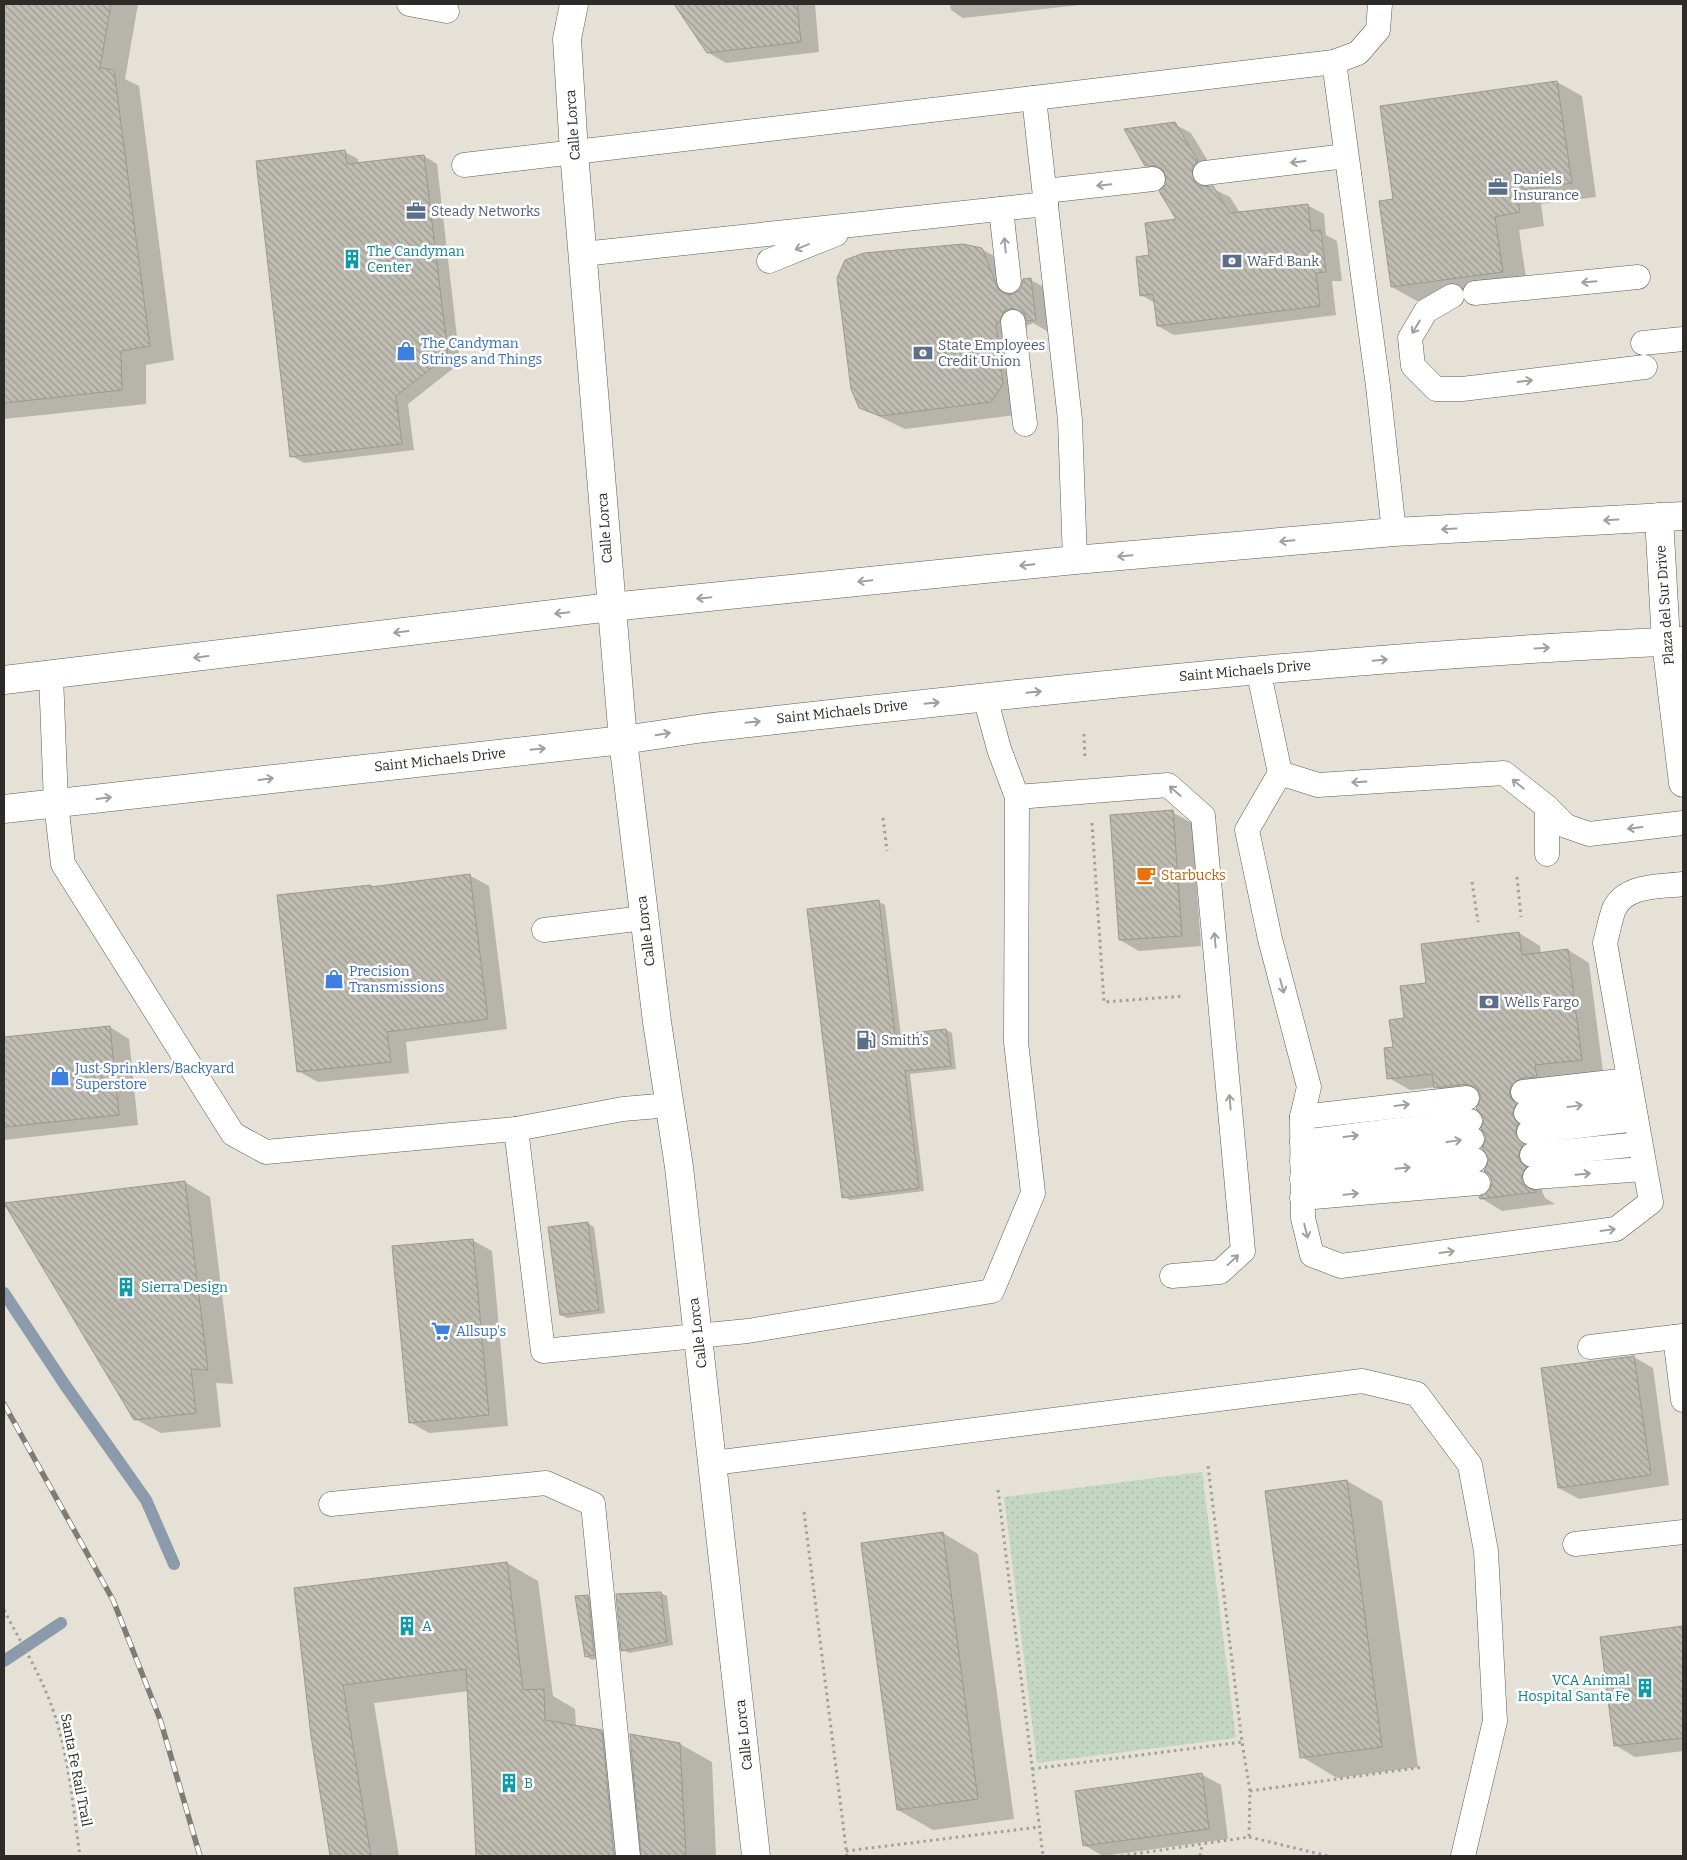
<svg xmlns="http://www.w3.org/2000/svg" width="1687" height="1860" viewBox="0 0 1687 1860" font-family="Bitter,serif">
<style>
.grass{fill:url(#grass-dots)}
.shadow{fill:#0003}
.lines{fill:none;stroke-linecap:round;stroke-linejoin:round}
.stream{stroke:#8c9bab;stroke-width:12}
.building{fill:url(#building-back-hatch);stroke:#9c9990}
.lane-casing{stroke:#5f5d54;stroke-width:25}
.street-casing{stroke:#5f5d54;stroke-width:29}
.secondary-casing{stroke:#5f5d54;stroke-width:29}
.primary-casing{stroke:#5f5d54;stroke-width:29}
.path{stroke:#a29f97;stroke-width:3;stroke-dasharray:2.5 4;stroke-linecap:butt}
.lane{stroke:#fff;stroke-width:24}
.street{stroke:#fff;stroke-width:28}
.secondary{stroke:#fff;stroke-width:28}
.primary{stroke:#fff;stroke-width:28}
.rail-casing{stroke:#7e7c75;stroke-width:5.5}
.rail{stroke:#fff;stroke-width:4;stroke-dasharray:11;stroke-linecap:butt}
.oneway{stroke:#a0a09e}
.labels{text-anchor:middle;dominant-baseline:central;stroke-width:5;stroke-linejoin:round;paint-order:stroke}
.street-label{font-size:14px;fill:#2c2b27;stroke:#fff}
.service-label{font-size:14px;fill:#4e5e75;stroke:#fff;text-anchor:start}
.culture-label{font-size:14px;fill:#0d838f;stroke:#fff;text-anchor:start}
.shop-label{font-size:14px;fill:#366cbe;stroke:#fff;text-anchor:start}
.food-label{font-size:14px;fill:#c56008;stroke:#fff;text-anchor:start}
</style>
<defs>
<pattern id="grass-dots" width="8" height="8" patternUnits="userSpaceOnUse" patternTransform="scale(1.25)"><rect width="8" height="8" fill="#c4d7c3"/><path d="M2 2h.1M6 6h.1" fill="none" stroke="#a9b9a8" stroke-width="1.8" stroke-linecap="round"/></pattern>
<pattern id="building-back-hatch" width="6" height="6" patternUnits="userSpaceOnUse" patternTransform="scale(1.25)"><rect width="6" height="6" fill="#bfbcb2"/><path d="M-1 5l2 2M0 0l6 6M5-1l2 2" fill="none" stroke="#9b9991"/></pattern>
</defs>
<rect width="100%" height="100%" fill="#e5e1d7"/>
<polygon class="grass" points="1202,1472 1236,1738 1037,1763 1004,1497"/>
<g class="shadow">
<polygon points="4,4 138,4 125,79 139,86 174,360 146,365 146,404 4,419"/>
<polygon points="676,4 815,4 819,52 726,63 707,52"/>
<polygon points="950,4 1089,4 963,18 951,10"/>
<polygon points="1557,82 1582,96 1596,197 1541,204 1544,226 1519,230 1527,285 1417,301 1392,287 1395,200"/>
<polygon points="1174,124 1191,133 1214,171 1208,178 1209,187 1230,197 1240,213 1307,205 1324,214 1326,235 1337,241 1342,281 1332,281 1336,315 1174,335 1158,326 1155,303 1141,295 1150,257 1178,220 1166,175 1146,165"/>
<polygon points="345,152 358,159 358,164 424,156 437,164 460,363 408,404 414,450 304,463 292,456"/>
<polygon points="982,249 1006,263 1018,293 1031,280 1055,293 1052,334 1033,323 1028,325 1023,336 1015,415 905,429 860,407"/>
<polygon points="1172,812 1192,823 1201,946 1139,951 1120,940"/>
<polygon points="469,875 489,886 507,1029 406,1042 409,1073 318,1082 298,1071 371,886 373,888"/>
<polygon points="879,902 885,905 901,1036 946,1030 952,1033 956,1069 910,1074 924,1191 850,1200 844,1197"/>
<polygon points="1519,933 1540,946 1541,954 1568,950 1589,963 1603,1072 1556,1077 1547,1180 1542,1191 1545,1198 1555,1204 1502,1211 1481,1198 1491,1190 1493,1182 1482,1097 1457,1099 1436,1087 1410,1090 1389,1078 1394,1048 1406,1020 1427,984"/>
<polygon points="110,1027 129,1039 138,1125 4,1140 4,1039"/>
<polygon points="185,1182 210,1197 233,1384 216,1383 221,1427 161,1433 135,1419 4,1204"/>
<polygon points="587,1223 594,1227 605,1313 567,1318 561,1315"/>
<polygon points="472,1240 492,1251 508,1426 429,1433 410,1422"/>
<polygon points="1634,1357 1653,1368 1669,1485 1579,1499 1559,1488"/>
<polygon points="1347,1481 1382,1501 1418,1767 1337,1778 1302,1757"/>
<polygon points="943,1533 978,1554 1014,1819 933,1830 898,1810"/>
<polygon points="507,1563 538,1581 553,1696 575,1709 576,1727 601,1731 632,1749 680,1744 712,1762 716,1856 477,1856 469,1691 374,1703 399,1856 332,1856 312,1736 296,1589"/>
<polygon points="661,1593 667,1596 673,1645 629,1653 623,1650 617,1595"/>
<polygon points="588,1596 594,1600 600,1658 592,1660 586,1656"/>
<polygon points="1683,1628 1683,1751 1635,1757 1615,1745 1602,1638"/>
<polygon points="1201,1774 1221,1785 1228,1839 1103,1856 1084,1845"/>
</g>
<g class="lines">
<g class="stream">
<polyline points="4,1293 65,1385 146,1500 174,1564"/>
<polyline points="4,1661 61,1623"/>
</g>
</g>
<g class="building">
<polygon points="4,4 111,4 100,68 114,70 150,346 121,351 122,390 4,403"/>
<polygon points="674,4 797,4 801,42 707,53"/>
<polygon points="1557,81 1572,183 1517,191 1520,212 1495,217 1503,272 1391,287 1379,201 1393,199 1380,106"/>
<polygon points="1175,122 1198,161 1192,168 1194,181 1200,186 1213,186 1230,213 1308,204 1311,231 1321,230 1326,272 1316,273 1320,306 1157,326 1153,294 1140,296 1136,257 1149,255 1145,223 1176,219 1159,191 1166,184 1164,171 1158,166 1145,166 1124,129"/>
<polygon points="345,150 347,164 424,155 448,355 396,396 402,444 290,457 256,161"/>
<polygon points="963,244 982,248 998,289 1003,293 1010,295 1017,292 1021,287 1023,279 1031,278 1036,320 1027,321 1024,313 1012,308 1004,311 999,323 996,323 1003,384 991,402 880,416 859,408 851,389 837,278 845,260 864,253"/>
<polygon points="1173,810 1182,936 1119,940 1110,815"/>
<polygon points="470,874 488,1019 387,1032 391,1062 297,1072 277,895 371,885 371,887"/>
<polygon points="879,900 895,1035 946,1029 951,1066 905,1071 919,1188 842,1198 807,909"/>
<polygon points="1519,932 1522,955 1568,949 1582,1060 1535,1065 1537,1077 1521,1078 1511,1086 1509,1094 1516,1104 1512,1115 1518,1124 1515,1134 1523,1144 1518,1156 1521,1163 1526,1167 1521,1178 1524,1185 1537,1192 1480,1199 1479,1197 1490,1189 1492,1182 1490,1176 1484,1171 1489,1159 1482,1148 1486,1138 1481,1129 1484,1119 1476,1109 1481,1097 1478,1090 1473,1086 1466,1084 1434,1088 1432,1074 1387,1079 1384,1048 1393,1047 1389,1020 1404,1018 1400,986 1426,983 1421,944"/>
<polygon points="110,1026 119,1115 4,1127 4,1037"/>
<polygon points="185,1181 208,1370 191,1369 196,1413 134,1420 4,1203"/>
<polygon points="588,1222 599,1310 560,1315 548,1227"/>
<polygon points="473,1239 489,1415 409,1423 392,1246"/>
<polygon points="1634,1356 1651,1475 1558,1488 1541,1368"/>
<polygon points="1347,1480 1382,1747 1300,1758 1265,1491"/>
<polygon points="943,1532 978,1799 897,1810 861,1543"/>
<polygon points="507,1562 523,1690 544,1689 545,1720 602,1730 614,1856 476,1856 466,1669 343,1685 371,1856 330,1856 311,1736 294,1588"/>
<polygon points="661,1592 667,1642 621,1651 616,1594"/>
<polygon points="588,1595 594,1655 585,1657 575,1596"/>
<polygon points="1683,1626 1683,1738 1614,1746 1600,1637"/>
<polygon points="630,1734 680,1743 686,1856 641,1856"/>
<polygon points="1202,1773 1209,1829 1083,1846 1075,1791"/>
</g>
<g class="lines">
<defs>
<g id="lane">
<polyline points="409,4 447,11"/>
<polyline points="1334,62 1358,53 1378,30 1380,4"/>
<polyline points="1034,98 1334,62 1378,386 1394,532"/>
<polyline points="464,165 1034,98 1070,420 1075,560"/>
<polyline points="1205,173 1346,156"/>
<polyline points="1045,191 1153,179"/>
<polyline points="1001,209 1009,281"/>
<polyline points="583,254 1046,204"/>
<polyline points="769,261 836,234"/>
<polyline points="1475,293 1638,277"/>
<polyline points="1452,296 1426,311 1410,338 1413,366 1436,389 1462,389 1645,367"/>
<polyline points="1013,322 1025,424"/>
<polyline points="1643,343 1683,339"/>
<path d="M 1258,669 L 1280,773 L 1247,830 L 1270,939 L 1309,1087 L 1302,1117 L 1303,1218 L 1312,1255 L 1341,1266 L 1616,1229 L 1651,1202 L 1605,943 C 1608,932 1610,920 1614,909 C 1626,884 1660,887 1683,884"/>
<polyline points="51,675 56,803 63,864 233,1134 266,1152 516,1129 623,1109 670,1105"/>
<polyline points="1280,773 1318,785 1504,773 1547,807 1547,854"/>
<polyline points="1017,797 1168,785 1203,816 1243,1251 1220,1272 1172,1276"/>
<polyline points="1547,807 1566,826 1589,834 1683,823"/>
<polyline points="544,930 644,918"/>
<polyline points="1523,1092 1629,1080"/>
<polyline points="1526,1113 1632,1099"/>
<polyline points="1302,1117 1467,1098"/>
<polyline points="516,1129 543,1351 748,1331 992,1291 1033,1193 1016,1042 1017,797 999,749 985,697"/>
<polyline points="1529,1132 1636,1119"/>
<polyline points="1302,1142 1470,1121"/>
<polyline points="1532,1155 1640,1144"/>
<polyline points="1302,1161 1472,1139"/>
<polyline points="1535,1177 1644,1169"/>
<polyline points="1302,1179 1475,1160"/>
<polyline points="1302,1198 1478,1183"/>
<polyline points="1675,1337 1683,1400"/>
<polyline points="1590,1347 1683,1336"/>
<polyline points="713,1463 1362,1381 1417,1394 1470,1465 1486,1551 1495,1721 1463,1856"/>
<polyline points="331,1504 546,1483 593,1504 628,1856"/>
<polyline points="1575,1544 1683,1532"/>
</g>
<polyline id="street" points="1659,517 1666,642 1683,783"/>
<polyline id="secondary" points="574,4 567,39 574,152 623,740 657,1022 679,1167 756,1856"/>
<g id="primary">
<polyline points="4,680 611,607 1075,560 1394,532 1683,516"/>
<path d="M 4,809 L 623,740 L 704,728 C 1030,692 1356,655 1683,641"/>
</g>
</defs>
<use href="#lane" class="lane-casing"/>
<use href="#street" class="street-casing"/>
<use href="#secondary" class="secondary-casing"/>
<use href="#primary" class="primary-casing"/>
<g class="path">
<polyline points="1084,734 1085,760"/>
<polyline points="883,818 887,851"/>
<polyline points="1092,823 1104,1002 1183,996"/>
<polyline points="1517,877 1521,917"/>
<polyline points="1472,882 1478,922"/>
<polyline points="998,1490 1043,1856"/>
<polyline points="804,1512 847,1856"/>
<path d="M 4,1610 C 21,1643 41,1675 53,1710 C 69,1756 73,1808 80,1856"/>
<polyline points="1032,1769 1242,1742"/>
<polyline points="1250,1791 1424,1767"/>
<polyline points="1249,1837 1328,1856"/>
<polyline points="846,1851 1039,1827"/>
<polyline points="1121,1856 1249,1837 1250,1791 1242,1742 1208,1466"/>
<polyline points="1200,1856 1202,1845"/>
</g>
<use href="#lane" class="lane"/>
<use href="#street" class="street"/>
<use href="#secondary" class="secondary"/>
<use href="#primary" class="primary"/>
<defs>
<polyline id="rail" points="4,1404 113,1600 160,1719 200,1856"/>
</defs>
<use href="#rail" class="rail-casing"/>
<use href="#rail" class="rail"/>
</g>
<defs><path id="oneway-shaft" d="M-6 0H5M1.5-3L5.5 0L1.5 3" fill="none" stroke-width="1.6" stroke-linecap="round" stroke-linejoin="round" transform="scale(1.25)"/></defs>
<g class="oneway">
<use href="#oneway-shaft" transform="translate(1298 162) rotate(173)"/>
<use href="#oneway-shaft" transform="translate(1104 185) rotate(174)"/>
<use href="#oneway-shaft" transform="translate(1005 245) rotate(-96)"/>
<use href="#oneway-shaft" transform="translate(802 247) rotate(158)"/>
<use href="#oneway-shaft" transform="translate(1589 282) rotate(175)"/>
<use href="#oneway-shaft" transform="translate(1416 327) rotate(121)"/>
<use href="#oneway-shaft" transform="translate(1525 381) rotate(-7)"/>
<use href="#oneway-shaft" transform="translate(1611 520) rotate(177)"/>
<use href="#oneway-shaft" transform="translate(1449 529) rotate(177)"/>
<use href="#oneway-shaft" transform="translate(1287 541) rotate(175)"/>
<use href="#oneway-shaft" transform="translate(1125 556) rotate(175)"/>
<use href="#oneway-shaft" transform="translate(1027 565) rotate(174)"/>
<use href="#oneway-shaft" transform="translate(865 581) rotate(174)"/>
<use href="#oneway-shaft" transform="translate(704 598) rotate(174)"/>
<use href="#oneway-shaft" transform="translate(562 613) rotate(174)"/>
<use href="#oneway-shaft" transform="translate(401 632) rotate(173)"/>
<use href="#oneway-shaft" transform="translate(1542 648) rotate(-3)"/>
<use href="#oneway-shaft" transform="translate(201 657) rotate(173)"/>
<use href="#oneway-shaft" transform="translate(1380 660) rotate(-5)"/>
<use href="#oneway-shaft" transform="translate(1034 692) rotate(-6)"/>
<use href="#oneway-shaft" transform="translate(932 703) rotate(-6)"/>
<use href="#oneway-shaft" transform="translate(753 722) rotate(-6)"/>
<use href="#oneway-shaft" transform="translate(663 734) rotate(-9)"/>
<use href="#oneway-shaft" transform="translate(538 749) rotate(-6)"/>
<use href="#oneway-shaft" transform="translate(266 779) rotate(-7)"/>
<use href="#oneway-shaft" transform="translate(1359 782) rotate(176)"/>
<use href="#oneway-shaft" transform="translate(1518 784) rotate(-141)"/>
<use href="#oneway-shaft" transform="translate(1175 791) rotate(-139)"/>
<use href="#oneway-shaft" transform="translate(104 798) rotate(-7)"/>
<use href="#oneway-shaft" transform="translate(1635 828) rotate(173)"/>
<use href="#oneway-shaft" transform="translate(1215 940) rotate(-95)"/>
<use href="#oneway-shaft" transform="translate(1282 986) rotate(75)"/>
<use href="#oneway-shaft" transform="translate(1230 1102) rotate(-95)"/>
<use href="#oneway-shaft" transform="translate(1402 1105) rotate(-7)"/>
<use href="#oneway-shaft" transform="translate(1575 1106) rotate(-8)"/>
<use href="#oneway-shaft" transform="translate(1351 1136) rotate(-7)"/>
<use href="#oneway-shaft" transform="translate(1454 1141) rotate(-8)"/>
<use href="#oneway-shaft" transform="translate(1403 1168) rotate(-6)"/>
<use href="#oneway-shaft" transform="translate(1583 1174) rotate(-5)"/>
<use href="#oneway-shaft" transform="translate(1351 1194) rotate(-5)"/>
<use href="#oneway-shaft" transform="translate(1608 1230) rotate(-8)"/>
<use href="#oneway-shaft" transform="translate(1306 1231) rotate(76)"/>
<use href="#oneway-shaft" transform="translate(1447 1252) rotate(-8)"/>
<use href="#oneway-shaft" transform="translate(1233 1260) rotate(-43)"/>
</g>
<defs>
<symbol id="office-bare" viewBox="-9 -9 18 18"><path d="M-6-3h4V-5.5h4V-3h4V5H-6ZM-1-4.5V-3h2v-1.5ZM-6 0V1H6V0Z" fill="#5c6f8a" stroke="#fff" stroke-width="2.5" paint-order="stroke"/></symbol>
<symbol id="building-bare" viewBox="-9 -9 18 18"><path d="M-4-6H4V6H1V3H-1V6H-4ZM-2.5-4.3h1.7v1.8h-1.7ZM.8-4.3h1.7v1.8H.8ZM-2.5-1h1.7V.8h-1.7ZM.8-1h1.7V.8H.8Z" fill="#0f9aa8" stroke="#fff" stroke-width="2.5" paint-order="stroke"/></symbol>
<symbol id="bank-bare" viewBox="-9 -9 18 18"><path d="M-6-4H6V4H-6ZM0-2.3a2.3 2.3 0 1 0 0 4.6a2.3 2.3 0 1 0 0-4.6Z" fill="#5c6f8a" stroke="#fff" stroke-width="2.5" paint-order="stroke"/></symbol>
<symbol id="shop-bare" viewBox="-9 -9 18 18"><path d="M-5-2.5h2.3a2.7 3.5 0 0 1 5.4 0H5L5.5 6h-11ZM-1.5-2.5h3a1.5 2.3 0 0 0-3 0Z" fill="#3f7fe0" stroke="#fff" stroke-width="2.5" paint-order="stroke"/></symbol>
<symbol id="cafe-bare" viewBox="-9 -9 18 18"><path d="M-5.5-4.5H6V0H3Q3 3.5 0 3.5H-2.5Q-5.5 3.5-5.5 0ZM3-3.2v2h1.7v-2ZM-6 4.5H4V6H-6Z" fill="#e8710a" stroke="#fff" stroke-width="2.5" paint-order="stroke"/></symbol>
<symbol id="fuel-bare" viewBox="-9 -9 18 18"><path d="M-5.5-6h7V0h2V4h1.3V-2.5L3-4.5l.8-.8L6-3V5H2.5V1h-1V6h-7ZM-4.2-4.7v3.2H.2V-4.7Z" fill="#5c6f8a" stroke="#fff" stroke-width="2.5" paint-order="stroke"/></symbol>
<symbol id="supermarket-bare" viewBox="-9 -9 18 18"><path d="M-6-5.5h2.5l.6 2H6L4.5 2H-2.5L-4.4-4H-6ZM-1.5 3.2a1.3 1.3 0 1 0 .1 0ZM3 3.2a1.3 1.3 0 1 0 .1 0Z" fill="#3f7fe0" stroke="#fff" stroke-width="2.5" paint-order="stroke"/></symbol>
</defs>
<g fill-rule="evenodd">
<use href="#office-bare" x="1484" y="173" width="28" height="28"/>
<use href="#office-bare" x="402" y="197" width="28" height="28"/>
<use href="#building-bare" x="338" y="245" width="28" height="28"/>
<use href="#bank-bare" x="1218" y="247" width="28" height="28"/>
<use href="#shop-bare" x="392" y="337" width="28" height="28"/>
<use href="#bank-bare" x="909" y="339" width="28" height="28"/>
<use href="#cafe-bare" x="1132" y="861" width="28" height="28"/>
<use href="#shop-bare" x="320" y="965" width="28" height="28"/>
<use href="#bank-bare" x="1475" y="988" width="28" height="28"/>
<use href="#fuel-bare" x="852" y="1026" width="28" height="28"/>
<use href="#shop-bare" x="46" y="1062" width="28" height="28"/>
<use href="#building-bare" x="112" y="1273" width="28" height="28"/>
<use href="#supermarket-bare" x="427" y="1317" width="28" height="28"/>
<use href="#building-bare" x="393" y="1612" width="28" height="28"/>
<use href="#building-bare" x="1631" y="1674" width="28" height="28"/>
<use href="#building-bare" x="495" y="1769" width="28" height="28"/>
</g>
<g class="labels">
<g class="street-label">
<text transform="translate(573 125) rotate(-94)">Calle Lorca</text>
<text transform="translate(605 528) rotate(-94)">Calle Lorca</text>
<text transform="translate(1665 605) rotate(-94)">Plaza del Sur Drive</text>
<text transform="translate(1245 671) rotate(-5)">Saint Michaels Drive</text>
<text transform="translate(842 712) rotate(-6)">Saint Michaels Drive</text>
<text transform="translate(440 760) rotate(-6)">Saint Michaels Drive</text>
<text transform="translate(646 931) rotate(-97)">Calle Lorca</text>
<text transform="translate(698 1333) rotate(-97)">Calle Lorca</text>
<text transform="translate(744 1735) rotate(-96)">Calle Lorca</text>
<text transform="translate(76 1770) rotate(79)">Santa Fe Rail Trail</text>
</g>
<g class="service-label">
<text x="1513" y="179">Daniels<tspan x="1513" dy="16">Insurance</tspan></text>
<text x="431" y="211">Steady Networks</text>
<text x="1247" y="261">WaFd Bank</text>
<text x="938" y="345">State Employees<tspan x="938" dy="16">Credit Union</tspan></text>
<text x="1504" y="1002">Wells Fargo</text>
<text x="881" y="1040">Smith's</text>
</g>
<g class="culture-label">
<text x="367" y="251">The Candyman<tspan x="367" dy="16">Center</tspan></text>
<text x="141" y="1287">Sierra Design</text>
<text x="422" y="1626">A</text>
<text x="1630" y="1680" text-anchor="end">VCA Animal<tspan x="1630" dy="16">Hospital Santa Fe</tspan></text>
<text x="524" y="1783">B</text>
</g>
<g class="shop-label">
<text x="421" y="343">The Candyman<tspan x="421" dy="16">Strings and Things</tspan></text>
<text x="349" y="971">Precision<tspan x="349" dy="16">Transmissions</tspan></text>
<text x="75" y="1068">Just Sprinklers/Backyard<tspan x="75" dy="16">Superstore</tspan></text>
<text x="456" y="1331">Allsup's</text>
</g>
<g class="food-label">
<text x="1161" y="875">Starbucks</text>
</g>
</g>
<rect width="1687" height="1860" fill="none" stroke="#2c2b27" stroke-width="10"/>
</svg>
